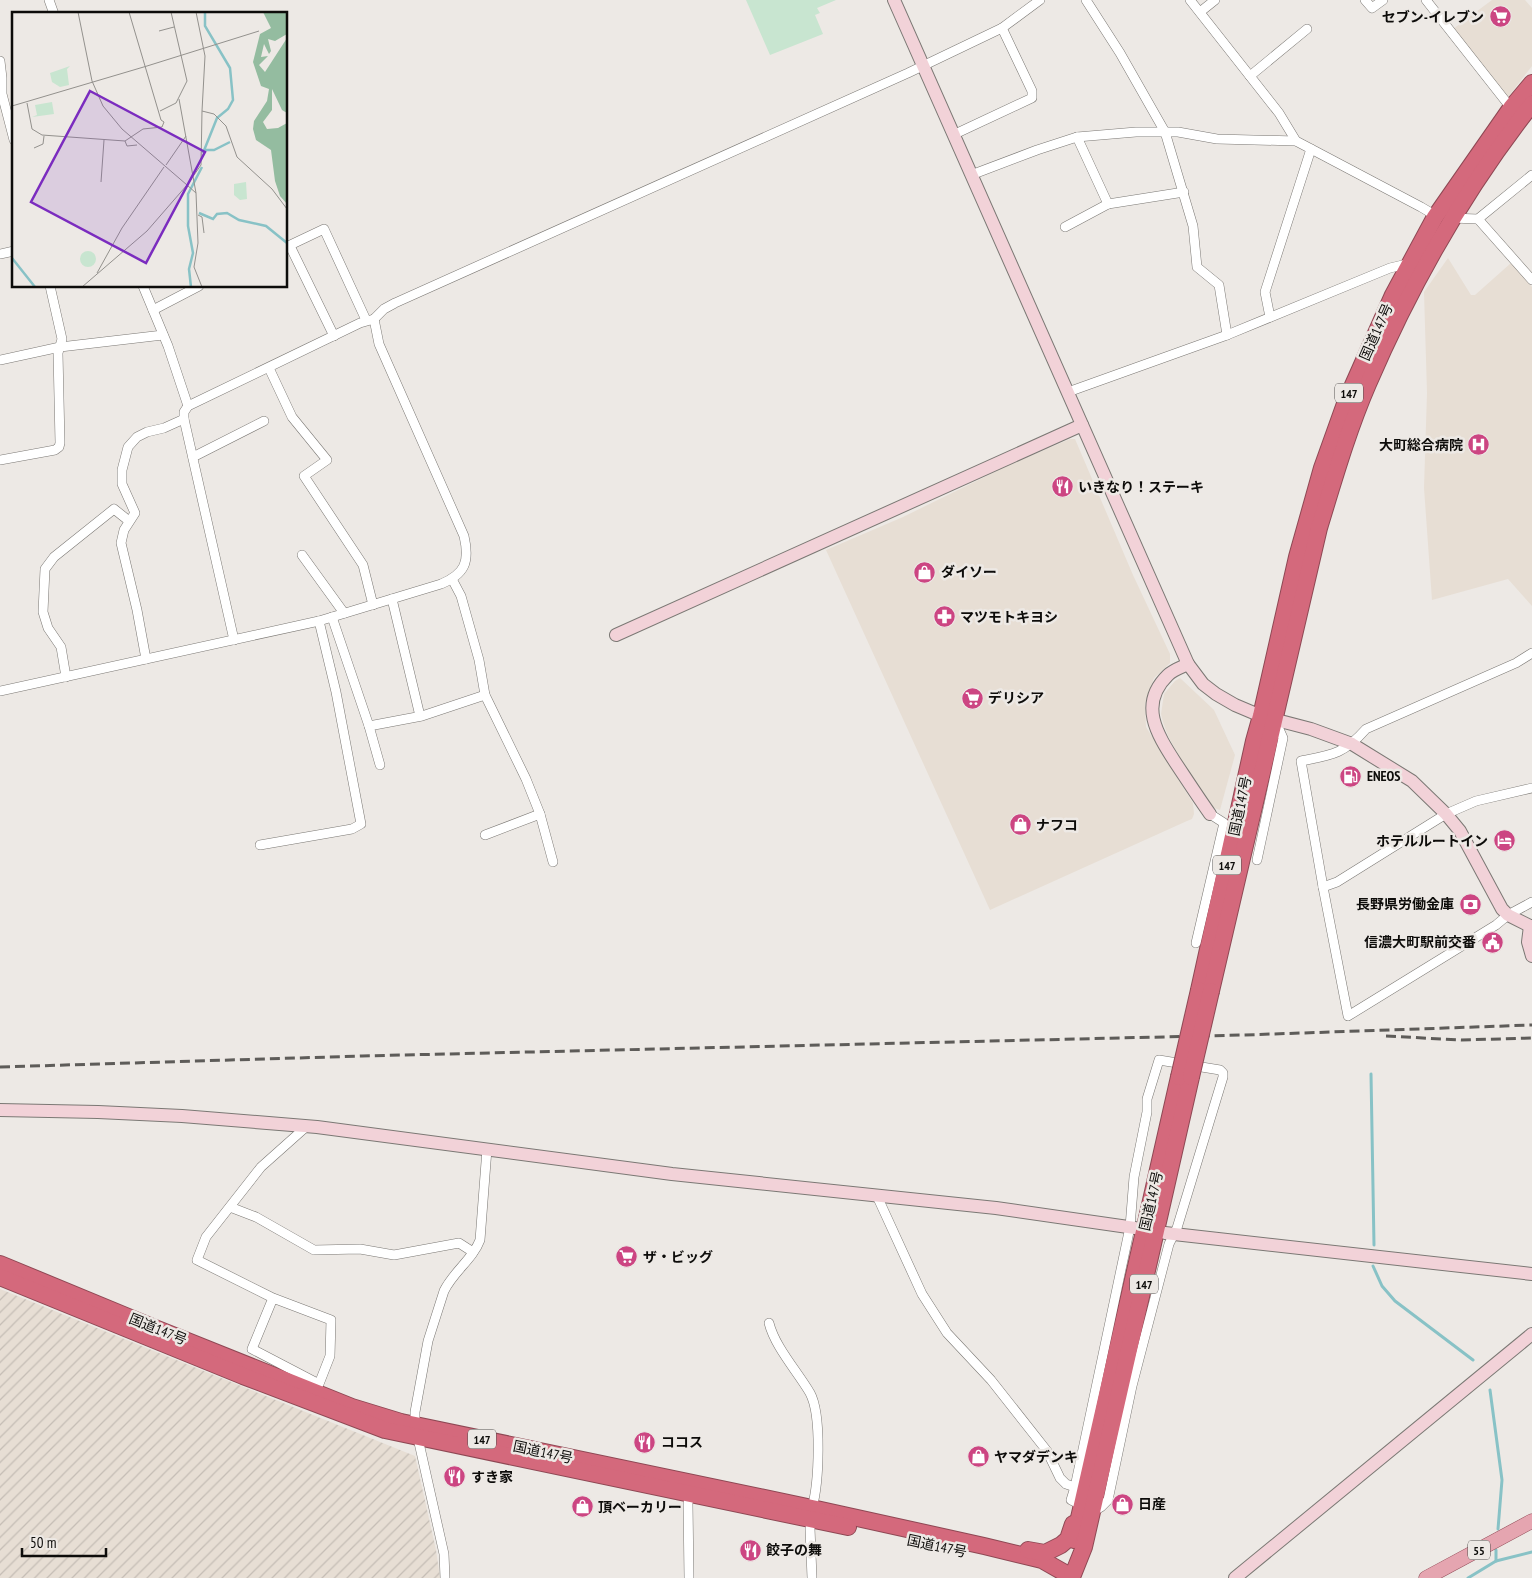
<svg xmlns="http://www.w3.org/2000/svg" width="1532" height="1578" viewBox="0 0 1532 1578" font-family="'PT Sans Narrow','Noto Sans JP',sans-serif">
<style>
.built{fill:#e7ded4}
.industrial{fill:url(#industrial-furrows)}
.green{fill:#c8e5d0}
.lines{fill:none;stroke-linecap:round;stroke-linejoin:round}
.stream{stroke:#88c2c6;stroke-width:3}
.street-casing{stroke:#7b7874;stroke-width:10}
.secondary-casing{stroke:#7b7874;stroke-width:14}
.primary-casing{stroke:#8e4854;stroke-width:15}
.highway-casing{stroke:#8e4854;stroke-width:18}
.street{stroke:#fff;stroke-width:9}
.secondary{stroke:#f2d2d8;stroke-width:12}
.primary{stroke:#e5a5b0;stroke-width:14}
.highway{stroke:#d4697c;stroke-width:16}
.rail{stroke:#5e5c59;stroke-width:3;stroke-dasharray:10 5;stroke-linecap:butt}
.highway-bridge-casing{stroke:#8e4854;stroke-width:18;stroke-linecap:butt}
.highway-bridge{stroke:#d4697c;stroke-width:16}
.labels{text-anchor:middle;dominant-baseline:central;stroke-width:5;stroke-linejoin:round;paint-order:stroke}
.shield{fill:#ede9e5;stroke:#504e4c;stroke-width:1}
.shield-label{font-size:12px;font-weight:bold;fill:#0d0c0a}
.poi-label{font-size:14px;font-weight:bold;fill:#0d0c0a;stroke:#ede9e5;text-anchor:start}
.street-label{font-size:14px;fill:#0d0c0a;stroke:#ede9e5}
.inset-river{fill:none;stroke:#88c2c6;stroke-width:2.5}
.inset-road{fill:none;stroke:#93918d;stroke-width:1}
.view{fill:#7b2cbf;fill-opacity:0.15;stroke:#7b2cbf;stroke-width:2.5}
.inset-edge{fill:none;stroke:#0d0c0a;stroke-width:2.5}
</style>
<defs>
<pattern id="industrial-furrows" width="10" height="10" patternUnits="userSpaceOnUse" patternTransform="scale(1.25)"><rect width="10" height="10" fill="#e7ded4"/><path d="M-1 1l2-2M0 10L10 0M9 11l2-2" fill="none" stroke="#c5bdb5"/></pattern>
</defs>
<rect width="100%" height="100%" fill="#ede9e5"/>
<g class="built">
<polygon points="1492,0 1525,0 1532,8 1532,66 1508,97 1453,29"/>
<polygon points="1448,258 1471,295 1475,295 1511,263 1532,287 1532,606 1508,579 1432,600 1424,488 1427,393 1424,292"/>
<polygon points="1070,439 1075,439 1133,575 1170,654 1170,663 1154,678 1149,691 1145,704 1146,727 1193,803 1194,814 1192,819 1187,821 990,910 826,550 903,517 1009,465"/>
<polygon points="1180,678 1214,710 1235,755 1220,810 1214,808 1188,772 1168,736 1163,722 1161,714 1164,694 1175,681"/>
</g>
<polygon class="industrial" points="0,1289 415,1456 436,1550 440,1578 0,1578"/>
<polygon class="green" points="746,0 836,0 817,8 820,13 815,15 823,34 770,55"/>
<g class="lines">
<g class="stream">
<polyline points="1371,1074 1374,1245"/>
<polyline points="1373,1266 1382,1286 1395,1301 1473,1360"/>
<polyline points="1490,1390 1502,1480 1498,1529"/>
<polyline points="1496,1561 1496,1550"/>
<polyline points="1468,1578 1496,1561 1532,1552"/>
</g>
<defs>
<g id="street">
<polyline points="49,0 54,14"/>
<polyline points="1086,0 1120,53 1165,132 1193,226 1197,267 1219,285 1227,335"/>
<polyline points="1190,0 1279,113 1296,141"/>
<polyline points="1365,0 1372,8 1383,0"/>
<polyline points="1426,0 1511,108"/>
<polyline points="1200,12 1215,0"/>
<polyline points="0,61 2,78 2,94 14,140"/>
<polyline points="1250,76 1307,29"/>
<polyline points="955,134 1032,98 1032,91 1002,28"/>
<polyline points="1077,137 1108,204 1184,192"/>
<polyline points="971,175 1037,150 1077,137 1136,132 1178,132 1217,139 1296,141 1421,207 1438,217"/>
<polyline points="1451,218 1478,219 1532,175"/>
<polyline points="1478,219 1532,280"/>
<polyline points="1065,227 1108,204"/>
<polyline points="290,246 334,336"/>
<polyline points="286,247 324,229 366,320"/>
<polyline points="0,254 14,251"/>
<polyline points="143,286 168,346 188,406"/>
<polyline points="153,310 199,286"/>
<polyline points="1270,317 1265,292 1311,149"/>
<polyline points="0,360 60,347 163,335"/>
<polyline points="269,368 292,417 327,460 304,476 363,565 373,605"/>
<polyline points="1068,392 1227,335 1390,268 1411,263"/>
<polyline points="193,457 264,421"/>
<polyline points="0,460 55,450 59,447 60,443 58,353 62,339 50,286"/>
<polyline points="302,555 344,613"/>
<polyline points="452,579 461,596 479,660 485,695 526,779 540,814 553,862"/>
<polyline points="392,599 420,716"/>
<polyline points="332,617 369,726 380,765"/>
<polyline points="234,640 184,419 184,412 188,406 360,323 374,319 384,309 395,303 908,73 1002,28 1040,0"/>
<path d="M 1532,653 L 1516,663 L 1366,729 C 1344,754 1332,755 1301,761 L 1323,887 L 1348,1016 L 1496,925 L 1508,915 L 1532,902"/>
<polyline points="146,659 137,610 121,543 124,530 135,513 122,484 122,470 128,447 137,437 147,432 164,428 184,419"/>
<polyline points="66,677 61,647 48,628 43,612 45,569 54,557 114,509 129,521"/>
<path d="M 0,691 L 319,621 L 441,584 C 465,574 470,562 464,536 L 379,344 L 374,319"/>
<polyline points="369,726 422,716 485,695"/>
<polyline points="485,835 540,814"/>
<polyline points="260,845 352,829 361,824 336,692 319,621"/>
<polyline points="1257,860 1283,738 1275,720"/>
<polyline points="1323,887 1337,882 1446,814 1476,801 1532,788"/>
<polyline points="1196,943 1224,823 1210,814"/>
<polyline points="877,1196 922,1294 947,1333 991,1380 1047,1451 1060,1478 1066,1484 1075,1487"/>
<polyline points="230,1207 256,1217 314,1250 360,1249 394,1255 459,1243 473,1252"/>
<polyline points="273,1298 252,1349 319,1384 330,1356 331,1320 273,1298 197,1260 206,1237 261,1167 307,1126"/>
<path d="M 769,1323 C 775,1347 797,1371 810,1393 C 822,1415 819,1483 812,1508"/>
<polyline points="1081,1505 1071,1500 1075,1487 1130,1227 1134,1177 1147,1112 1147,1099 1159,1060 1220,1070 1223,1073 1223,1077 1177,1228 1169,1244 1132,1386 1108,1500 1101,1507 1096,1510 1092,1509"/>
<path d="M 445,1578 L 444,1554 L 415,1425 L 415,1412 L 428,1341 L 444,1291 C 453,1272 473,1259 480,1240 L 487,1149"/>
<polyline points="689,1578 688,1503 690,1494"/>
<polyline points="812,1578 810,1528 812,1520"/>
</g>
<g id="secondary">
<polyline points="894,0 1188,664 1203,684 1216,694 1235,705 1261,716 1311,729 1352,744 1412,781 1446,814 1460,831 1502,909 1508,915 1532,927"/>
<polyline points="616,635 1082,425"/>
<path d="M 1188,664 C 1182,667 1173,670 1168,675 C 1138,704 1157,734 1175,762 C 1187,780 1198,797 1210,814"/>
<polyline points="1530,926 1528,942 1532,956"/>
<polyline points="0,1110 98,1112 182,1116 317,1127 672,1174 996,1208 1135,1228"/>
<polyline points="1165,1233 1532,1274"/>
<polyline points="1235,1578 1532,1334"/>
</g>
<polyline id="primary" points="1426,1578 1532,1521"/>
<g id="highway">
<polyline points="1199,990 1254,741 1261,716 1297,557 1322,468 1346,401 1393,295 1435,217 1511,108 1532,83"/>
<path d="M 1211,991 L 1319,528 C 1334,479 1348,430 1368,384 C 1411,284 1465,189 1532,104"/>
<polyline points="0,1264 150,1326 352,1407 401,1422 812,1508 984,1546 1042,1560 1072,1577"/>
<polyline points="0,1277 243,1376 385,1430 848,1527"/>
<polyline points="1074,1540 1179,1077"/>
<polyline points="1028,1550 1045,1553 1061,1545 1068,1539 1073,1524"/>
<polyline points="1072,1577 1084,1547 1191,1077"/>
</g>
</defs>
<use href="#street" class="street-casing"/>
<use href="#secondary" class="secondary-casing"/>
<use href="#primary" class="primary-casing"/>
<use href="#highway" class="highway-casing"/>
<use href="#street" class="street"/>
<use href="#secondary" class="secondary"/>
<use href="#primary" class="primary"/>
<use href="#highway" class="highway"/>
<g class="rail">
<polyline points="1386,1036 1461,1040 1532,1038"/>
<polyline points="0,1067 362,1056 1244,1035 1532,1025"/>
</g>
<defs>
<g id="highway-bridge">
<polyline points="1179,1077 1199,990"/>
<polyline points="1191,1077 1211,991"/>
</g>
</defs>
<use href="#highway-bridge" class="highway-bridge-casing"/>
<use href="#highway-bridge" class="highway-bridge"/>
</g>
<defs>
<symbol id="supermarket-disc" viewBox="-11 -11 22 22"><circle r="9.5" fill="#cc4582" stroke="#ede9e5"/><path d="M-6-5.5h2.5l.6 2H6L4.5 2H-2.5L-4.4-4H-6ZM-1.5 3.2a1.3 1.3 0 1 0 .1 0ZM3 3.2a1.3 1.3 0 1 0 .1 0Z" fill="#fff"/></symbol>
<symbol id="hospital-disc" viewBox="-11 -11 22 22"><circle r="9.5" fill="#cc4582" stroke="#ede9e5"/><path d="M-5-5h3v3.5h4V-5h3V5h-3V1.5h-4V5h-3Z" fill="#fff"/></symbol>
<symbol id="restaurant-disc" viewBox="-11 -11 22 22"><circle r="9.5" fill="#cc4582" stroke="#ede9e5"/><path d="M-5-6h1v4h1v-4h1v4h1v-4h1v5L-1.5 .5V6h-2V.5L-5-1ZM5-6V6H3V1.5H1.5Q1.5-4 5-6Z" fill="#fff"/></symbol>
<symbol id="shop-disc" viewBox="-11 -11 22 22"><circle r="9.5" fill="#cc4582" stroke="#ede9e5"/><path d="M-5-2.5h2.3a2.7 3.5 0 0 1 5.4 0H5L5.5 6h-11ZM-1.5-2.5h3a1.5 2.3 0 0 0-3 0Z" fill="#fff"/></symbol>
<symbol id="pharmacy-disc" viewBox="-11 -11 22 22"><circle r="9.5" fill="#cc4582" stroke="#ede9e5"/><path d="M-2-6h4v4h4v4h-4v4h-4v-4h-4v-4h4Z" fill="#fff"/></symbol>
<symbol id="fuel-disc" viewBox="-11 -11 22 22"><circle r="9.5" fill="#cc4582" stroke="#ede9e5"/><path d="M-5.5-6h7V0h2V4h1.3V-2.5L3-4.5l.8-.8L6-3V5H2.5V1h-1V6h-7ZM-4.2-4.7v3.2H.2V-4.7Z" fill="#fff"/></symbol>
<symbol id="hotel-disc" viewBox="-11 -11 22 22"><circle r="9.5" fill="#cc4582" stroke="#ede9e5"/><path d="M-6-4.5h1.5V1H6V5H4.5V3h-9V5H-6ZM-4 0a1.8 1.8 0 1 1 3.6 0ZM.5 0V-2.5h3Q6-2.5 6 0Z" fill="#fff"/></symbol>
<symbol id="bank-disc" viewBox="-11 -11 22 22"><circle r="9.5" fill="#cc4582" stroke="#ede9e5"/><path d="M-6-4H6V4H-6ZM0-2.3a2.3 2.3 0 1 0 0 4.6a2.3 2.3 0 1 0 0-4.6Z" fill="#fff"/></symbol>
<symbol id="civic-disc" viewBox="-11 -11 22 22"><circle r="9.5" fill="#cc4582" stroke="#ede9e5"/><path d="M-.6-6.5H3V-4.5H.6V-3L4-1V1h2V6H-6V1h2V-1L-.6-3ZM-1.2 2.5V6h2.4V2.5Z" fill="#fff"/></symbol>
</defs>
<g fill-rule="evenodd">
<use href="#supermarket-disc" x="1488" y="4" width="25" height="25"/>
<use href="#hospital-disc" x="1466" y="432" width="25" height="25"/>
<use href="#restaurant-disc" x="1050" y="474" width="25" height="25"/>
<use href="#shop-disc" x="912" y="560" width="25" height="25"/>
<use href="#pharmacy-disc" x="932" y="604" width="25" height="25"/>
<use href="#supermarket-disc" x="960" y="686" width="25" height="25"/>
<use href="#fuel-disc" x="1338" y="764" width="25" height="25"/>
<use href="#shop-disc" x="1008" y="812" width="25" height="25"/>
<use href="#hotel-disc" x="1492" y="828" width="25" height="25"/>
<use href="#bank-disc" x="1458" y="892" width="25" height="25"/>
<use href="#civic-disc" x="1480" y="930" width="25" height="25"/>
<use href="#supermarket-disc" x="614" y="1244" width="25" height="25"/>
<use href="#restaurant-disc" x="632" y="1430" width="25" height="25"/>
<use href="#shop-disc" x="966" y="1444" width="25" height="25"/>
<use href="#restaurant-disc" x="442" y="1464" width="25" height="25"/>
<use href="#shop-disc" x="1110" y="1492" width="25" height="25"/>
<use href="#shop-disc" x="570" y="1494" width="25" height="25"/>
<use href="#restaurant-disc" x="738" y="1538" width="25" height="25"/>
</g>
<g class="labels">
<g class="shield">
<rect x="1335" y="383.5" width="28" height="19" rx="4"/>
<rect x="1213" y="855.5" width="28" height="19" rx="4"/>
<rect x="1130" y="1274.5" width="28" height="19" rx="4"/>
<rect x="468" y="1429.5" width="28" height="19" rx="4"/>
<rect x="1468" y="1540.5" width="22" height="19" rx="4"/>
</g>
<g class="shield-label">
<text x="1349" y="393">147</text>
<text x="1227" y="865">147</text>
<text x="1144" y="1284">147</text>
<text x="482" y="1439">147</text>
<text x="1479" y="1550">55</text>
</g>
<g class="poi-label">
<text x="1484" y="17" text-anchor="end">セブン-イレブン</text>
<text x="1463" y="445" text-anchor="end">大町総合病院</text>
<text x="1078" y="487">いきなり！ステーキ</text>
<text x="941" y="572">ダイソー</text>
<text x="960" y="617">マツモトキヨシ</text>
<text x="988" y="698">デリシア</text>
<text x="1367" y="776">ENEOS</text>
<text x="1036" y="825">ナフコ</text>
<text x="1488" y="841" text-anchor="end">ホテルルートイン</text>
<text x="1454" y="904" text-anchor="end">長野県労働金庫</text>
<text x="1476" y="942" text-anchor="end">信濃大町駅前交番</text>
<text x="643" y="1257">ザ・ビッグ</text>
<text x="661" y="1442">ココス</text>
<text x="994" y="1457">ヤマダデンキ</text>
<text x="471" y="1477">すき家</text>
<text x="1138" y="1504">日産</text>
<text x="598" y="1507">頂ベーカリー</text>
<text x="766" y="1550">餃子の舞</text>
</g>
<g class="street-label">
<text transform="translate(1376 332) rotate(-66)">国道147号</text>
<text transform="translate(1240 806) rotate(-78)">国道147号</text>
<text transform="translate(1151 1201) rotate(-77)">国道147号</text>
<text transform="translate(158 1329) rotate(22)">国道147号</text>
<text transform="translate(543 1452) rotate(12)">国道147号</text>
<text transform="translate(937 1546) rotate(12)">国道147号</text>
</g>
</g>
<g transform="translate(12 12)">
<rect width="275" height="275" fill="#ede9e5"/>
<path d="M 251,0 L 275,0 L 275,22 L 263,29 L 256,27 L 259,39 L 257,42 L 252,32 L 249,45 L 256,44 L 247,53 L 253,60 L 275,26 L 275,101 L 270,98 L 260,77 L 260,98 L 251,110 L 255,117 L 266,116 L 275,111 L 275,192 L 268,184 L 263,169 L 259,138 L 244,128 L 241,117 L 242,109 L 255,89 L 257,77 L 249,74 L 241,50 L 248,22 L 259,16 Z" fill="#94bca0"/>
<path d="M 58,54 L 55,57 L 57,73 L 48,75 L 40,70 L 38,61 ZM 40,90 L 42,102 L 20,105 L 25,103 L 23,93 ZM 234,170 L 235,187 L 228,188 L 222,183 L 222,172 ZM68 247a8 8 0 1 1 16 0a8 8 0 1 1-16 0Z" fill="#c8e5d0"/>
<path class="inset-river" d="M 192,138 L 202,138 L 218,130M 191,141 L 205,106 L 216,97 L 221,88 L 218,56 L 193,14 L 193,0M 187,201 L 201,207 L 205,202 L 215,201 L 227,208 L 254,214 L 275,231M 0,246 L 23,275M 179,275 L 177,257 L 181,241 L 176,214 L 176,182 L 190,155"/>
<path class="inset-road" d="M 66,0 L 80,69 L 91,94 L 110,117 L 175,173M 117,0 L 149,108M 184,0 L 193,44 L 190,99M 147,19 L 162,15M 135,54 L 247,19M 167,87 L 184,181M 15,91 L 20,117 L 30,123 L 113,129 L 131,117 L 150,115 L 152,110 L 149,108M 0,94 L 135,54M 148,99 L 164,91 L 175,69 L 159,0M 113,129 L 115,134 L 125,133M 22,136 L 31,132 L 32,124M 154,153 L 174,124M 89,170 L 92,128M 186,203 L 190,205 L 192,221M 85,261 L 110,216 L 152,155M 70,275 L 135,219 L 175,173M 190,275 L 182,255 L 186,231 L 184,181 L 175,173 L 189,153 L 190,99 L 202,102 L 214,114 L 225,145 L 260,177 L 275,197"/>
<path class="view" d="M 78,79 L 193,140 L 134,251 L 19,190 Z"/>
<rect width="275" height="275" class="inset-edge"/>
</g>
<path d="M22 1548v8h84v-8" fill="none" stroke="#0d0c0a" stroke-width="2.5"/>
<text x="30" y="1548" font-size="15" fill="#0d0c0a" stroke="#ede9e5" stroke-width="4" paint-order="stroke">50 m</text>
</svg>
